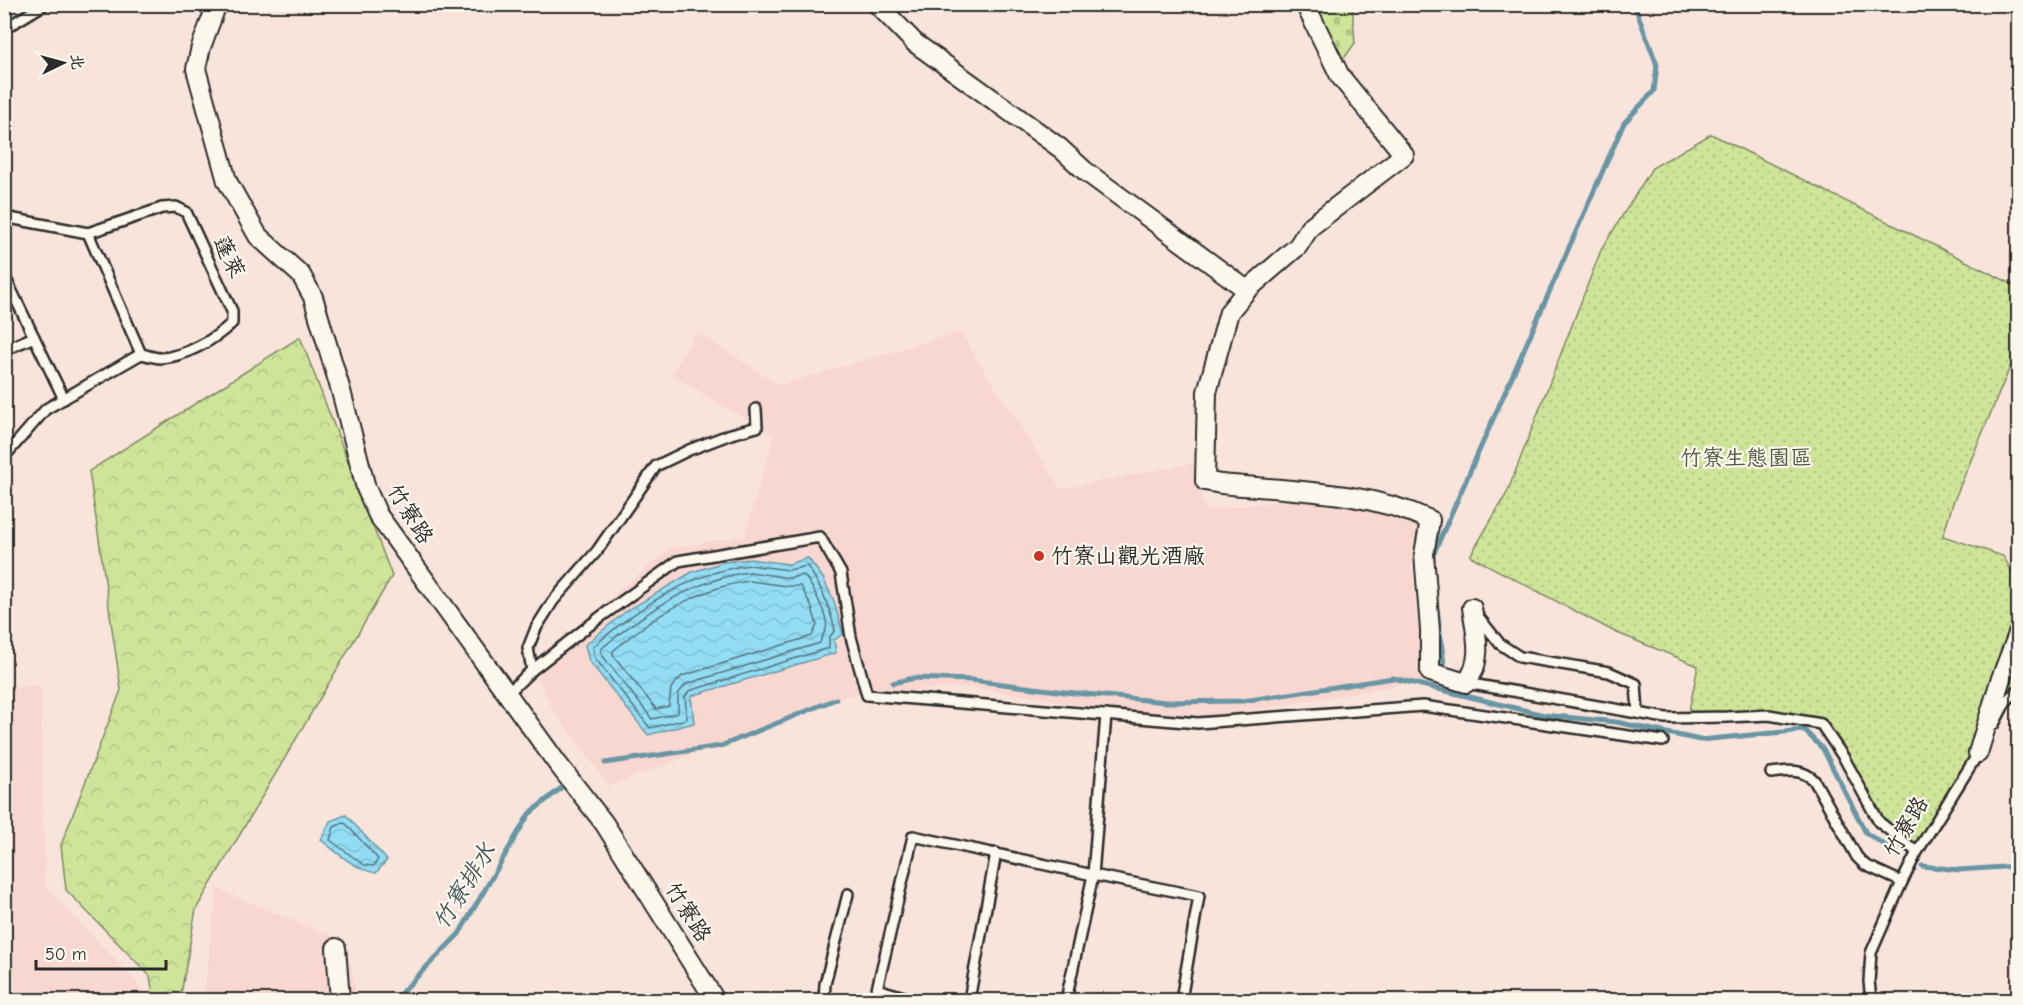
<svg xmlns="http://www.w3.org/2000/svg" width="2023" height="1005" viewBox="0 0 2023 1005" font-family="'Comic Neue','LXGW WenKai TC',sans-serif">
<style>
.built{fill:#f8d7d0}
.green{fill:url(#green-dots);stroke:#7c8862;stroke-width:1.5}
.forest{fill:url(#forest-crowns);stroke:#7c8862;stroke-width:1.5}
.cemetery{fill:url(#cemetery-stones);stroke:#7c8862;stroke-width:1.5}
.water{fill:url(#water-waves);stroke:#6996a4;stroke-width:1.5}
.lines{fill:none;stroke-linecap:round;stroke-linejoin:round}
.shore{stroke:#55727b;stroke-width:1.5}
.stream{stroke:#6996a4;stroke-width:5}
.lane-casing{stroke:#2b2b2b;stroke-width:14}
.street-casing{stroke:#2b2b2b;stroke-width:22}
.lane{stroke:#fbf7ec;stroke-width:9}
.street{stroke:#fbf7ec;stroke-width:18}
.poi-dot{fill:#c8321e;stroke:#fbf7ec;stroke-width:2}
.labels{text-anchor:middle;dominant-baseline:central;stroke-width:4.5;stroke-linejoin:round;paint-order:stroke}
.street-label{font-size:22px;fill:#2b2b2b;stroke:#fbf7ec}
.park-label{font-size:22px;fill:#545946;stroke:#fbf7ec}
.poi-label{font-size:22px;fill:#2b2b2b;stroke:#fbf7ec;text-anchor:start}
.water-label{font-size:24px;font-style:italic;fill:#45585d;stroke:#fbf7ec}
</style>
<defs>
<pattern id="green-dots" width="8" height="8" patternUnits="userSpaceOnUse" patternTransform="scale(1.5)"><rect width="8" height="8" fill="#cee499"/><path d="M2 2h.1M6 6h.1" fill="none" stroke="#b1c484" stroke-width="1.8" stroke-linecap="round"/></pattern>
<pattern id="forest-crowns" width="20" height="18" patternUnits="userSpaceOnUse" patternTransform="scale(1.5)"><rect width="20" height="18" fill="#cee499"/><path d="M2 6a3 3 0 1 1 6 0M12 15a3 3 0 1 1 6 0" fill="none" stroke="#b1c484"/></pattern>
<pattern id="cemetery-stones" width="16" height="16" patternUnits="userSpaceOnUse" patternTransform="scale(1.5)"><rect width="16" height="16" fill="#cee499"/><path d="M2 7V4a2 2 0 0 1 4 0v3zM10 15v-3a2 2 0 0 1 4 0v3z" fill="#b1c484"/></pattern>
<pattern id="water-waves" width="16" height="10" patternUnits="userSpaceOnUse" patternTransform="scale(1.5)"><rect width="16" height="10" fill="#93ddf4"/><path d="M0 5q4-4 8 0t8 0" fill="none" stroke="#7fbed1"/></pattern>
</defs>
<rect width="100%" height="100%" fill="#f9e4dc"/>
<filter id="ink" filterUnits="userSpaceOnUse"><feTurbulence type="fractalNoise" baseFrequency=".0167" numOctaves="2"/><feDisplacementMap in="SourceGraphic" scale="12" xChannelSelector="R" yChannelSelector="G"/><feConvolveMatrix kernelMatrix="1 2 1 2 8 2 1 2 1" color-interpolation-filters="sRGB"/></filter>
<g filter="url(#ink)">
<g class="built">
<polygon points="696,332 780,385 960,332 1061,489 1193,463 1205,510 1336,494 1432,527 1412,564 1423,681 1186,722 969,687 850,695 609,786 550,705 532,665 670,548 744,536 774,436 671,374"/>
<polygon points="41,685 45,886 152,998 204,994 217,889 346,942 358,1000 5,1000 5,688"/>
</g>
<polygon class="green" points="1711,134 2018,287 2018,348 1953,503 1943,536 2003,556 2018,582 2018,692 1962,773 1916,847 1879,822 1821,724 1769,715 1727,717 1689,711 1698,666 1615,632 1470,556 1507,493 1601,250 1652,168"/>
<polygon class="forest" points="300,337 392,576 196,909 180,1000 154,1000 150,976 66,890 61,845 121,690 89,471"/>
<polygon class="cemetery" points="1302,5 1352,5 1355,43 1345,57 1330,57"/>
<g class="water">
<polygon points="808,558 823,578 834,601 843,634 834,640 836,653 691,696 694,723 648,735 589,661 585,645 625,612 692,572 724,562 750,559 789,564"/>
<path d="M 346,815 L 387,860 L 376,873 C 354,869 339,854 321,840 L 330,821 Z"/>
</g>
<g class="lines">
<g class="shore">
<path d="M 750,565 L 789,570 L 807,566 C 822,587 829,606 835,630 L 829,638 L 829,648 L 689,691 L 685,697 L 687,719 L 650,728 L 595,658 L 593,647 C 637,608 690,572 750,565 Z"/>
<path d="M 750,572 L 789,578 L 804,575 C 811,584 830,618 826,629 C 824,634 821,637 820,643 L 686,684 L 678,694 L 678,713 L 652,719 L 602,655 L 601,649 C 643,613 694,579 750,572 Z"/>
<path d="M 750,581 L 787,586 L 801,586 L 812,608 L 817,625 L 812,636 L 682,676 L 671,688 L 669,706 L 656,709 L 613,655 L 613,651 C 650,618 700,587 750,581 Z"/>
<polygon points="343,823 346,824 378,859 374,866 364,865 330,840 334,827"/>
</g>
<g class="stream">
<polyline points="1433,561 1433,555 1624,123 1654,91 1657,65 1634,4"/>
<polyline points="1437,609 1445,672"/>
<polyline points="893,683 914,678 971,680 1065,692 1166,702 1243,701 1393,678 1544,715 1616,722 1700,740 1804,730 1823,749 1866,833 1897,853"/>
<polyline points="605,763 721,746 836,699"/>
<polyline points="1922,866 1959,870 2018,866"/>
<polyline points="394,1000 459,934 529,814 560,789"/>
</g>
<defs>
<g id="lane">
<polyline points="4,29 45,4"/>
<path d="M 4,217 L 88,233 L 162,208 L 176,207 L 186,212 L 232,311 L 232,323 C 214,340 185,357 160,358 C 154,358 147,355 141,354 L 46,409 L 4,457"/>
<polyline points="88,233 141,354"/>
<polyline points="4,275 64,399"/>
<polyline points="4,350 34,337"/>
<polyline points="1477,615 1500,644 1520,657 1609,672 1636,684 1638,713"/>
<polyline points="532,670 528,648 536,628 553,601 597,551 656,466 689,450 731,434 757,427 756,409"/>
<polyline points="1466,683 1666,718 1727,717 1769,715 1821,724 1844,758 1879,822 1917,852"/>
<polyline points="508,693 532,670 599,618 678,561 820,537 841,573 851,637 867,695 1198,723 1423,706 1663,741"/>
<polyline points="1994,724 2006,701 2018,690"/>
<path d="M 1771,773 C 1788,771 1801,768 1814,780 L 1857,857 L 1865,865 L 1902,882"/>
<polyline points="824,1000 825,984 848,894"/>
<polyline points="914,1000 877,989 913,836 1093,875 1199,896 1181,1000"/>
<polyline points="969,1000 996,853"/>
<polyline points="1066,1000 1093,875 1106,715"/>
<polyline points="1871,1000 1869,981 1871,953 1902,882 1917,852 1979,752"/>
</g>
<g id="street">
<polyline points="217,4 201,47 196,69 227,181 258,236 301,275 313,297 341,391 366,488 378,515 557,763 604,823 715,1000"/>
<polyline points="877,4 915,43 1060,148 1085,171 1247,290"/>
<path d="M 1305,4 L 1340,76 L 1404,155 L 1310,227 L 1298,246 L 1247,290 L 1229,312 L 1207,392 L 1205,481 L 1221,484 C 1292,491 1364,490 1430,520 L 1424,554 L 1430,630 L 1430,672 L 1466,683 C 1484,661 1476,634 1472,608"/>
<polyline points="1978,753 2000,681 2018,634"/>
<polyline points="336,948 340,1000"/>
</g>
</defs>
<use href="#lane" class="lane-casing"/>
<use href="#street" class="street-casing"/>
<use href="#lane" class="lane"/>
<use href="#street" class="street"/>
</g>
</g>
<circle class="poi-dot" cx="1039" cy="556" r="6"/>
<g class="labels">
<g class="street-label">
<text transform="translate(229 257) rotate(65)">蓬萊</text>
<text transform="translate(410 514) rotate(58)">竹寮路</text>
<text transform="translate(1906 827) rotate(-60)">竹寮路</text>
<text transform="translate(688 912) rotate(58)">竹寮路</text>
</g>
<g class="park-label">
<text x="1746" y="458">竹寮生態園區</text>
</g>
<g class="poi-label">
<text x="1051" y="556">竹寮山觀光酒廠</text>
</g>
<g class="water-label">
<text transform="translate(464 886) rotate(-58)">竹寮排水</text>
</g>
</g>
<rect width="2023" height="1005" fill="none" stroke="#fbf7ec" stroke-width="24"/>
<rect x="12" y="12" width="1999" height="981" fill="none" stroke="#2b2b2b" stroke-width="2" filter="url(#ink)"/>
<g transform="translate(63 63) rotate(85)" stroke="#fbf7ec" stroke-width="4.5" paint-order="stroke">
<path d="M0-4.5L10 22L0 15L-10 22Z" fill="#2b2b2b"/>
<text y="-9" font-size="16" font-weight="bold" text-anchor="middle" fill="#2b2b2b">北</text>
</g>
<path d="M36 960v9h130v-9" fill="none" stroke="#2b2b2b" stroke-width="3"/>
<text x="45" y="960" font-size="18" fill="#2b2b2b" stroke="#fbf7ec" stroke-width="4.5" paint-order="stroke">50 m</text>
</svg>
